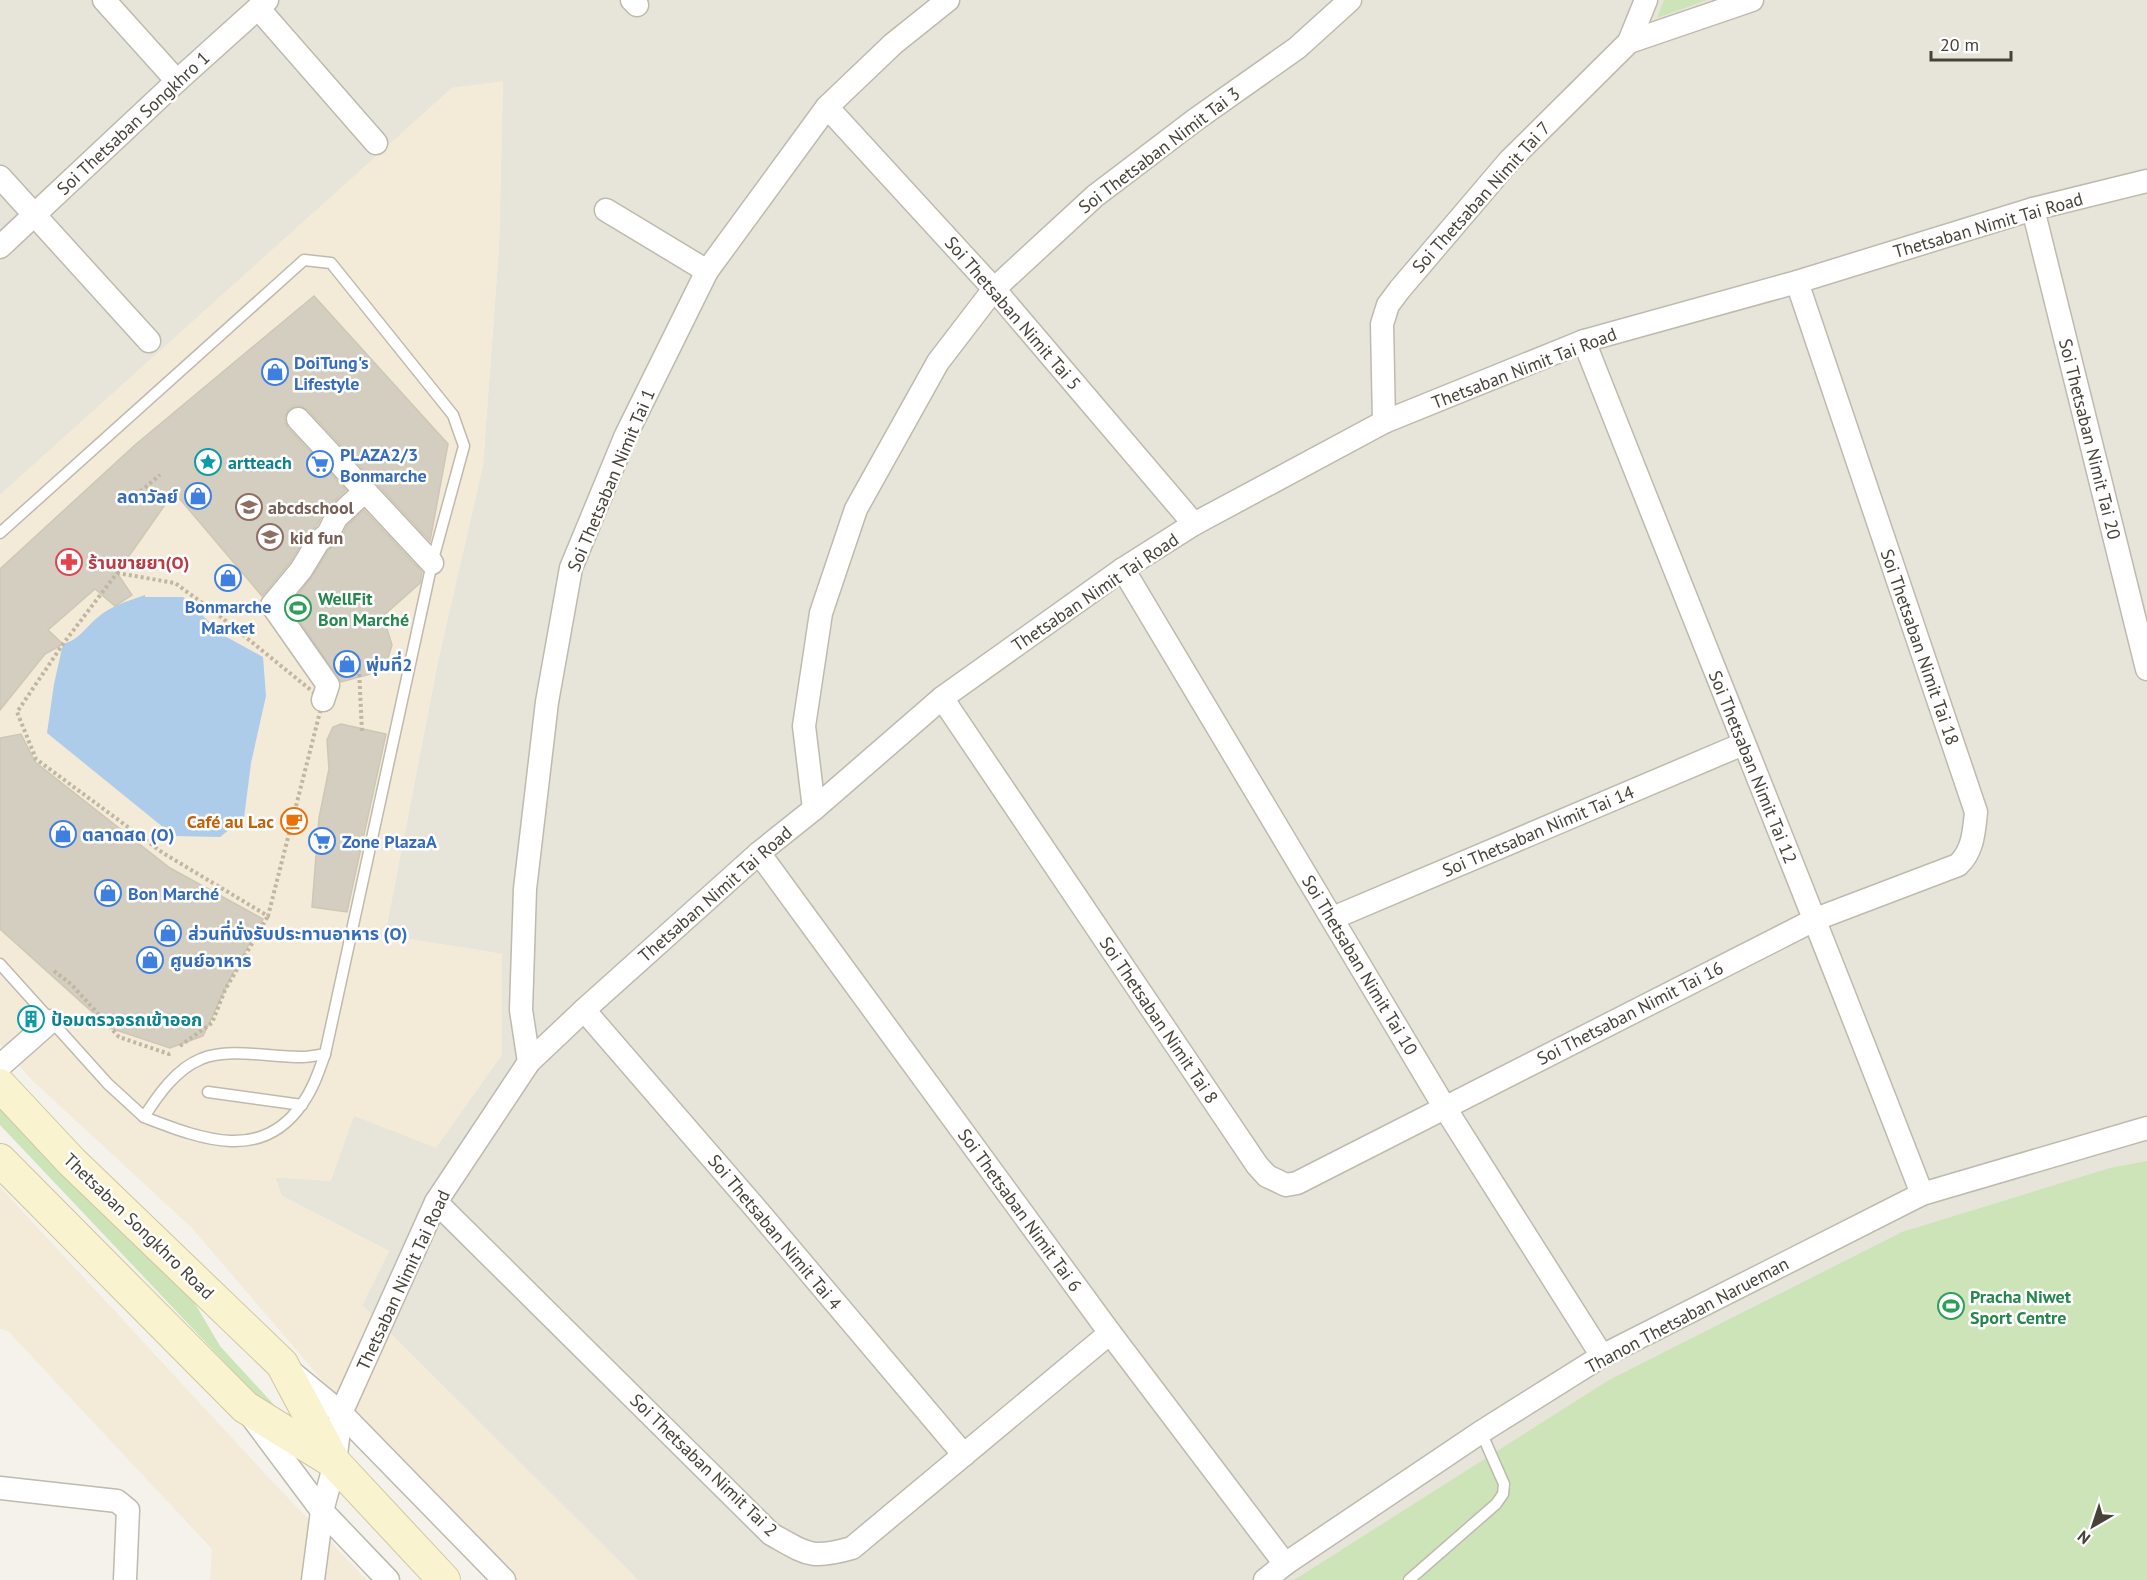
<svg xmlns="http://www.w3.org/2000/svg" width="2147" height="1580" viewBox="0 0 2147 1580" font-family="'PT Sans','Noto Sans Thai',sans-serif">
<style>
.residential{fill:#e7e4d9}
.commercial{fill:#f3ead8}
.green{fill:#cce4b8}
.water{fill:#adccea}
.building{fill:#d4cec1;stroke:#cec7b5;stroke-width:1.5}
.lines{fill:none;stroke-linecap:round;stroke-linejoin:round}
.lane-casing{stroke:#bebaae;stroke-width:13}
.street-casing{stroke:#bebaae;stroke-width:25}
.secondary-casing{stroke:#cfc79f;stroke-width:34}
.path{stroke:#bfb7a1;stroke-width:4;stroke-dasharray:3 3;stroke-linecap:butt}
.lane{stroke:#fff;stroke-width:10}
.street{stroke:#fff;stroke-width:22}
.secondary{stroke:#faf3cf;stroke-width:32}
.labels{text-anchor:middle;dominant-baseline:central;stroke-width:5;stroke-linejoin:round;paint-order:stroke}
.street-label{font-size:18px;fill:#474339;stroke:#fff}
.shop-label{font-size:18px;font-weight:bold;fill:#366cbe;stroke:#fff;text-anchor:start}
.culture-label{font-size:18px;font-weight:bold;fill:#0d838f;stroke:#fff;text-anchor:start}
.education-label{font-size:18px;font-weight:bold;fill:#785e54;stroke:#fff;text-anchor:start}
.health-label{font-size:18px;font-weight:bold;fill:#be3a42;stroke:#fff;text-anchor:start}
.leisure-label{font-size:18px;font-weight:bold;fill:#27864d;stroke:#fff;text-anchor:start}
.food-label{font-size:18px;font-weight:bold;fill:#c56008;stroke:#fff;text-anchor:end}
</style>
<rect width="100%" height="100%" fill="#f4f2eb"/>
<polygon class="residential" points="0,0 2147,0 2147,1580 638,1580 362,1305 389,1251 282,1196 275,1177 354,1116 502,954 385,935 438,661 483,465 499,246 503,82 452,88 0,495"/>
<g class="commercial">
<polygon points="503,81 499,246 483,465 438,661 385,935 502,954 502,1055 436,1148 354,1116 331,1181 275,1178 282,1196 389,1251 362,1305 638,1580 516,1580 376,1443 192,1228 32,1080 0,1044 0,495 452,88"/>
<polygon points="0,1187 268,1477 367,1580 210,1580 212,1549 8,1331 0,1329"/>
</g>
<g class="green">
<polygon points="1664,0 1707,0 1657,18"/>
<polygon points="0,1104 194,1302 220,1346 276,1407 267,1407 0,1125"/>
<polygon points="2147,1161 2147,1580 1294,1580 1609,1380 1902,1232 2110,1168"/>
</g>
<path class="water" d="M 145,595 L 145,597 L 183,597 L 223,635 L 263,657 L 266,696 L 251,763 L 244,818 L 220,837 L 174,836 L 47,733 L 54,684 L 63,644 C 80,639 84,629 97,618 C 110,606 128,601 145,595 Z"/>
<g class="building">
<polygon points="314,296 448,444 430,541 308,410 301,406 294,406 288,410 285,416 285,423 288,428 346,490 327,508 317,525 307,535 290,562 262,596 174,492 117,573 132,595 115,606 95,589 48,630 63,644 45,654 0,710 0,569 135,445"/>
<polygon points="364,510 422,572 420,583 383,616 392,645 387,661 370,674 341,682 289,606 311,578 328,551 340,540 347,526"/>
<polygon points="341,724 386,734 347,912 312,907 319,818 329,769 327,740 333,727"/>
<polygon points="21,734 35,762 170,868 263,919 230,979 203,1036 170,1048 110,1028 0,929 0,738"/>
</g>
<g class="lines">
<defs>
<g id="lane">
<path d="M 0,533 L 304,260 L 331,263 L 453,415 L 464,446 L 432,563 L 325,1054 C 318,1055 310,1057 303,1057 C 274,1058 229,1047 201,1059 C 176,1069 158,1095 144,1117 L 108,1084 L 0,964"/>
<polyline points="208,1092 302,1105"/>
<path d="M 144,1117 C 199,1138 261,1164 302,1104 C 313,1089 319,1071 325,1054"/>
<polyline points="1409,1580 1496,1504 1503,1494 1504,1484 1481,1432"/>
</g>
<g id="street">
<polyline points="104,0 177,81"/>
<polyline points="632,0 637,5"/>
<polyline points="258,8 376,143"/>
<polyline points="1629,42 1752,0"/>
<polyline points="827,107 994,289 1194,524"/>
<polyline points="0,177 149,341"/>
<polyline points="2033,209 2147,669"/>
<polyline points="606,210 707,271"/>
<polyline points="0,247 177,81 267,0"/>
<path d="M 1584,341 C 1696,625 1812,909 1922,1194"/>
<polyline points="298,419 432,563"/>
<polyline points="1384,422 1382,324 1388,305 1400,289 1509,161 1629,42 1646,0"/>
<polyline points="1123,569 1445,1108 1602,1356"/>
<path d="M 942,698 L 1257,1165 L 1267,1176 L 1286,1185 L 1297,1183 L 1816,919 L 1958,865 C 1973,851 1974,832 1976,812 L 1797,282"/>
<polyline points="323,700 328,685 272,605 301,570 318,542 328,534 336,518 365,491"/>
<polyline points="814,809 804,726 821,613 856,509 938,362 994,289 1095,196 1195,120 1297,48 1350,0"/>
<polyline points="759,853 1110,1333 1285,1564"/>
<polyline points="1333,918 1743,744"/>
<polyline points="584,1010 757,1210 964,1455"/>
<polyline points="529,1062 521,1010 525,889 547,702 571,568 626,435 707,271 827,107 893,44 948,0"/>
<polyline points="0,1066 51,1021"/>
<path d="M 436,1202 L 771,1534 C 807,1554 810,1560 852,1548 L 1110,1333"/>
<polyline points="290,1371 341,1413 504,1580"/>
<polyline points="251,1416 322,1511 388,1580"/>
<polyline points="0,1488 117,1501 128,1510 125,1580"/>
<polyline points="313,1580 322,1511 335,1463 341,1413 436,1202 529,1062 584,1010 759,853 814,809 942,698 1123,569 1194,524 1384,422 1584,341 1797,282 2033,209 2147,181"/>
<polyline points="1265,1580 1285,1564 1481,1432 1602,1356 1922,1194 2147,1128"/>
</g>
<g id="secondary">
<polyline points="0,1085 72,1162 282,1364 334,1462"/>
<polyline points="0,1160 245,1407 335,1463 444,1580"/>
</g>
</defs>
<use href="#lane" class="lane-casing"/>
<use href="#street" class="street-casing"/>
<use href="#secondary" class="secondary-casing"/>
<g class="path">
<polyline points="131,499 160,475"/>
<polygon points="117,573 175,583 216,613 323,700 268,916 163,853 36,759 17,712 63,644"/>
<polyline points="359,668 362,732"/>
<polyline points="54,971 71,984 119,1037 169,1054 171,1053"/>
<polyline points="180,1046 212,1023 225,990 268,916"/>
</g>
<use href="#lane" class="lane"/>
<use href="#street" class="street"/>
<use href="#secondary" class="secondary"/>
</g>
<defs>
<symbol id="shop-ring" viewBox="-11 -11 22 22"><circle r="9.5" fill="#fff" stroke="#3f7fe0" stroke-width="1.5"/><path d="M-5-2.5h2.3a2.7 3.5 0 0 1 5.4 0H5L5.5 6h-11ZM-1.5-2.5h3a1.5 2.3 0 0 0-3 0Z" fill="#3f7fe0"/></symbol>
<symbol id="sight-ring" viewBox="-11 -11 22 22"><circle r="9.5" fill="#fff" stroke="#0f9aa8" stroke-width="1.5"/><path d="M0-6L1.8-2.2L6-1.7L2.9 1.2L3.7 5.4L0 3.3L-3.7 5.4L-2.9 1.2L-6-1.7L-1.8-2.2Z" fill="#0f9aa8"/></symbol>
<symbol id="supermarket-ring" viewBox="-11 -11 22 22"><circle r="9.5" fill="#fff" stroke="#3f7fe0" stroke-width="1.5"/><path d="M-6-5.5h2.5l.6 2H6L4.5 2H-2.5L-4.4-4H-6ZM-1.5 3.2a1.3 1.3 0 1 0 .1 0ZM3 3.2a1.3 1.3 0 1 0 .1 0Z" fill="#3f7fe0"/></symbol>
<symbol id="school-ring" viewBox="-11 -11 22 22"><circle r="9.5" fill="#fff" stroke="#8d6e63" stroke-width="1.5"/><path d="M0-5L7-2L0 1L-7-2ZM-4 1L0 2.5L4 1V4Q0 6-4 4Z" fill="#8d6e63"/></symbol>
<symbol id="pharmacy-ring" viewBox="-11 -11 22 22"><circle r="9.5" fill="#fff" stroke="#e0444e" stroke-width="1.5"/><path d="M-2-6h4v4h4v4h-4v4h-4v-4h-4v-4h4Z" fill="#e0444e"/></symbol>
<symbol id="stadium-ring" viewBox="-11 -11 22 22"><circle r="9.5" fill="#fff" stroke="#2e9e5b" stroke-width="1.5"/><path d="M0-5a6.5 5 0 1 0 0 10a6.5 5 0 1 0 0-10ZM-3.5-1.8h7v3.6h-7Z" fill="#2e9e5b"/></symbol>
<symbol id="cafe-ring" viewBox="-11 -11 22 22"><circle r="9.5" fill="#fff" stroke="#e8710a" stroke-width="1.5"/><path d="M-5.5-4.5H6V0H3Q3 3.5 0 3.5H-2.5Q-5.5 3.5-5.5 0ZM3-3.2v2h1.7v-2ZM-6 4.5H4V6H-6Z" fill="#e8710a"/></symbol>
<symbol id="building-ring" viewBox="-11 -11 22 22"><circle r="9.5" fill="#fff" stroke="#0f9aa8" stroke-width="1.5"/><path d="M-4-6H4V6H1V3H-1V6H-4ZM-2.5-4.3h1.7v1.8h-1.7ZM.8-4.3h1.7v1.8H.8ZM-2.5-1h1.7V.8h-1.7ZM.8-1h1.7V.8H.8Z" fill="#0f9aa8"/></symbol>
</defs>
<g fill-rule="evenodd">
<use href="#shop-ring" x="260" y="357" width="30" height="30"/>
<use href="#sight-ring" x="193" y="447" width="30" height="30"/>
<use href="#supermarket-ring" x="305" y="449" width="30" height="30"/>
<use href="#shop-ring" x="183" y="481" width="30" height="30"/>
<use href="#school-ring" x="234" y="492" width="30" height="30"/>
<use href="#school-ring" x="255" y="522" width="30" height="30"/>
<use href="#pharmacy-ring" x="54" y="547" width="30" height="30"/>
<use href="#shop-ring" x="213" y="563" width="30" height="30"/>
<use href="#stadium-ring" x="283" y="593" width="30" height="30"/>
<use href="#shop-ring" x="332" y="649" width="30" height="30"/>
<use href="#cafe-ring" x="279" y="806" width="30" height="30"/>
<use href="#shop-ring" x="48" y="819" width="30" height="30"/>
<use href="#supermarket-ring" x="307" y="826" width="30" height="30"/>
<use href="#shop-ring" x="93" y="878" width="30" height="30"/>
<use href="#shop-ring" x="153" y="918" width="30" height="30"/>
<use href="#shop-ring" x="135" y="945" width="30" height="30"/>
<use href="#building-ring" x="16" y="1004" width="30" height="30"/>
<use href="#stadium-ring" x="1936" y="1291" width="30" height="30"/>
</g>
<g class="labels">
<g class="street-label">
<text transform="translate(133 123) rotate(-43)">Soi Thetsaban Songkhro 1</text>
<text transform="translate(1159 150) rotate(-37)">Soi Thetsaban Nimit Tai 3</text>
<text transform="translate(1481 197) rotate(-48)">Soi Thetsaban Nimit Tai 7</text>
<text transform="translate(1988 225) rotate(-16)">Thetsaban Nimit Tai Road</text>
<text transform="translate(1013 313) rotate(49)">Soi Thetsaban Nimit Tai 5</text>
<text transform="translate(1524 368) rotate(-21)">Thetsaban Nimit Tai Road</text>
<text transform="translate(2090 439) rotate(76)">Soi Thetsaban Nimit Tai 20</text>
<text transform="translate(611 480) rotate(-67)">Soi Thetsaban Nimit Tai 1</text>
<text transform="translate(1095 592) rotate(-34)">Thetsaban Nimit Tai Road</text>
<text transform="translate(1920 647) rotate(71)">Soi Thetsaban Nimit Tai 18</text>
<text transform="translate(1753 767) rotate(68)">Soi Thetsaban Nimit Tai 12</text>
<text transform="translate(1538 831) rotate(-23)">Soi Thetsaban Nimit Tai 14</text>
<text transform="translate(715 894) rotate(-41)">Thetsaban Nimit Tai Road</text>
<text transform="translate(1360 965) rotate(59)">Soi Thetsaban Nimit Tai 10</text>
<text transform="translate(1630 1013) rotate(-27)">Soi Thetsaban Nimit Tai 16</text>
<text transform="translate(1159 1020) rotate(56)">Soi Thetsaban Nimit Tai 8</text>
<text transform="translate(1020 1210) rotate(54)">Soi Thetsaban Nimit Tai 6</text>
<text transform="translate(139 1226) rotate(44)">Thetsaban Songkhro Road</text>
<text transform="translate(775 1232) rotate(50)">Soi Thetsaban Nimit Tai 4</text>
<text transform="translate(403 1280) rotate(-65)">Thetsaban Nimit Tai Road</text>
<text transform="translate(1687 1315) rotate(-28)">Thanon Thetsaban Narueman</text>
<text transform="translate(704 1465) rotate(44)">Soi Thetsaban Nimit Tai 2</text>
</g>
<g class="shop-label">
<text x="294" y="362">DoiTung's<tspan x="294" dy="21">Lifestyle</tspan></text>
<text x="340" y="454">PLAZA2/3<tspan x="340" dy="21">Bonmarche</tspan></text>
<text x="178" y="496" text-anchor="end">ลดาวัลย์</text>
<text x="228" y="606" text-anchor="middle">Bonmarche<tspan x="228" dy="21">Market</tspan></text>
<text x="366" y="664">พุ่มที่2</text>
<text x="82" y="834">ตลาดสด (O)</text>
<text x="342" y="841">Zone PlazaA</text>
<text x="128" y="893">Bon Marché</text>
<text x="188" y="933">ส่วนที่นั่งรับประทานอาหาร (O)</text>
<text x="170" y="960">ศูนย์อาหาร</text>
</g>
<g class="culture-label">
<text x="228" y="462">artteach</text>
<text x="51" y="1019">ป้อมตรวจรถเข้าออก</text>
</g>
<g class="education-label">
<text x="268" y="507">abcdschool</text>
<text x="290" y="537">kid fun</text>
</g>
<g class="health-label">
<text x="88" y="562">ร้านขายยา(O)</text>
</g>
<g class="leisure-label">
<text x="318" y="598">WellFit<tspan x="318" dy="21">Bon Marché</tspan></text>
<text x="1970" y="1296">Pracha Niwet<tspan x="1970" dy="21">Sport Centre</tspan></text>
</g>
<g class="food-label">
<text x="274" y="821">Café au Lac</text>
</g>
</g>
<g transform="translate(2093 1526) rotate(219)" stroke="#ffffff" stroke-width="4.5" paint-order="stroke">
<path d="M0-4.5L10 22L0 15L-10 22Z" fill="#474339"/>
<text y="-9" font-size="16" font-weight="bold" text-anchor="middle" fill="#474339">N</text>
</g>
<path d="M1931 51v9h80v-9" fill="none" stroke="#474339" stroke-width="3"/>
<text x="1940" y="51" font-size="18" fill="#474339" stroke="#ffffff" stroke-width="4.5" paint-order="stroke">20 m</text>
</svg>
